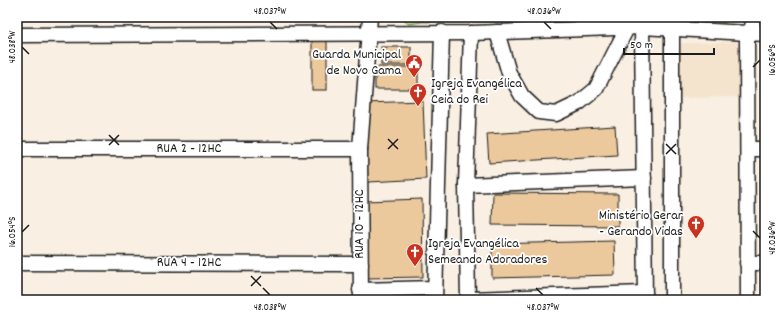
<svg xmlns="http://www.w3.org/2000/svg" width="782" height="317" viewBox="0 0 782 317" font-family="Dekko,sans-serif">
<style>
.built{fill:#f5e4cd}
.green{fill:#b9d58d;stroke:#6a7854}
.building{fill:#ecc99d;stroke:#1c1c1c}
.lines{fill:none;stroke-linecap:round;stroke-linejoin:round}
.minor-casing{stroke:#1c1c1c;stroke-width:17}
.minor{stroke:#fff;stroke-width:14}
.ticks{fill:none;stroke:#1c1c1c;stroke-width:1.5}
.labels{text-anchor:middle;dominant-baseline:central;stroke-width:3.5;stroke-linejoin:round;paint-order:stroke}
.poi-label{font-size:14px;fill:#1c1c1c;stroke:#fff;text-anchor:end}
.street-label{font-size:14px;fill:#1c1c1c;stroke:#fff}
.neatline{fill:none;stroke:#1c1c1c;stroke-width:1.5}
.ticks-label{font-size:10px;text-anchor:middle;fill:#1c1c1c}
</style>
<rect width="100%" height="100%" fill="#f9efe2"/>
<filter id="ink" filterUnits="userSpaceOnUse"><feTurbulence type="fractalNoise" baseFrequency=".025" numOctaves="2"/><feDisplacementMap in="SourceGraphic" scale="8" xChannelSelector="R" yChannelSelector="G"/><feConvolveMatrix kernelMatrix="1 2 1 2 8 2 1 2 1" color-interpolation-filters="sRGB"/></filter>
<g filter="url(#ink)">
<polygon class="built" points="743,42 743,97 679,98 679,43"/>
<polygon class="green" points="398,17 724,17 725,25 672,18 571,22 422,22 409,24"/>
<g class="building">
<rect x="312" y="41" width="15" height="49"/>
<rect x="381" y="47" width="30" height="18"/>
<rect x="375" y="67" width="43" height="22"/>
<polygon points="423,101 426,179 368,182 365,103"/>
<polygon points="615,126 617,155 489,163 487,134"/>
<polygon points="493,193 618,194 618,226 492,225"/>
<polygon points="422,199 423,277 366,278 365,201"/>
<polygon points="614,241 615,275 492,278 492,244"/>
<polygon points="425,299 425,300 377,300"/>
</g>
<g class="lines">
<defs>
<g id="minor">
<polyline points="642,27 645,300"/>
<polyline points="497,32 509,73 522,96 539,112 556,114 579,103 596,89 627,28"/>
<polyline points="17,35 471,33 642,27 765,34"/>
<polyline points="17,149 360,149"/>
<polyline points="748,149 765,149"/>
<polyline points="466,185 644,178"/>
<polyline points="17,263 361,264"/>
<polyline points="747,263 765,263"/>
<polyline points="360,290 435,288"/>
<polyline points="468,299 645,293"/>
<polyline points="361,300 360,149 370,17"/>
<polyline points="435,300 442,32"/>
<polyline points="468,300 466,185 471,33"/>
<polyline points="672,300 672,29"/>
<polyline points="748,300 747,34 753,26 752,17"/>
</g>
</defs>
<use href="#minor" class="minor-casing"/>
<use href="#minor" class="minor"/>
</g>
</g>
<path class="ticks" d="M 270,22 L 277,29M 544,22 L 551,29M 22,47 L 29,54M 753,67 L 760,60M 109,135 L 119,145M 388,139 L 398,149M 666,144 L 676,154M 109,145 L 119,135M 388,149 L 398,139M 666,154 L 676,144M 753,231 L 760,238M 22,232 L 29,225M 251,276 L 261,286M 251,286 L 261,276M 263,288 L 270,295M 536,288 L 543,295"/>
<defs>
<symbol id="civic-pin" viewBox="-11 -11 22 30"><path d="M0 17L-7.5 6A9.5 9.5 0 1 1 7.5 6Z" fill="#c8321e" stroke="#fff"/><path d="M-.6-6.5H3V-4.5H.6V-3L4-1V1h2V6H-6V1h2V-1L-.6-3ZM-1.2 2.5V6h2.4V2.5Z" fill="#fff"/></symbol>
<symbol id="church-pin" viewBox="-11 -11 22 30"><path d="M0 17L-7.5 6A9.5 9.5 0 1 1 7.5 6Z" fill="#c8321e" stroke="#fff"/><path d="M-1.2-6h2.4v3.5h3.3v2.4h-3.3V6h-2.4V-.1h-3.3v-2.4h3.3Z" fill="#fff"/></symbol>
</defs>
<g fill-rule="evenodd">
<use href="#civic-pin" x="404" y="53" width="20" height="27"/>
<use href="#church-pin" x="408" y="82" width="20" height="27"/>
<use href="#church-pin" x="686" y="214" width="20" height="27"/>
<use href="#church-pin" x="405" y="242" width="20" height="27"/>
</g>
<g class="labels">
<g class="poi-label">
<text x="401" y="55">Guarda Municipal<tspan x="401" dy="16">de Novo Gama</tspan></text>
<text x="431" y="84" text-anchor="start">Igreja Evangélica<tspan x="431" dy="16">Ceia do Rei</tspan></text>
<text x="683" y="216">Ministério Gerar<tspan x="683" dy="16">- Gerando Vidas</tspan></text>
<text x="428" y="244" text-anchor="start">Igreja Evangélica<tspan x="428" dy="16">Semeando Adoradores</tspan></text>
</g>
<g class="street-label">
<text x="189" y="149">RUA 2 - 12HC</text>
<text transform="translate(360 224) rotate(-90)">RUA 10 - 12HC</text>
<text x="189" y="263">RUA 4 - 12HC</text>
</g>
</g>
<rect width="782" height="317" fill="none" stroke="#fff" stroke-width="44"/>
<path d="M624 48v6h90v-6" fill="none" stroke="#1c1c1c" stroke-width="2"/>
<text x="630" y="48" font-size="12" fill="#1c1c1c" stroke="#ffffff" stroke-width="3" paint-order="stroke">50 m</text>
<rect x="22" y="22" width="738" height="273" class="neatline"/>
<g class="ticks-label">
<text x="270" y="14">48.037°W</text>
<text x="544" y="14">48.036°W</text>
<text transform="translate(11 47) rotate(-90)" y="4">48.038°W</text>
<text transform="translate(771 60) rotate(-90)" y="4">16.056°S</text>
<text transform="translate(11 232) rotate(-90)" y="4">16.054°S</text>
<text transform="translate(771 238) rotate(-90)" y="4">48.036°W</text>
<text x="270" y="310">48.038°W</text>
<text x="543" y="310">48.037°W</text>
</g>
</svg>
